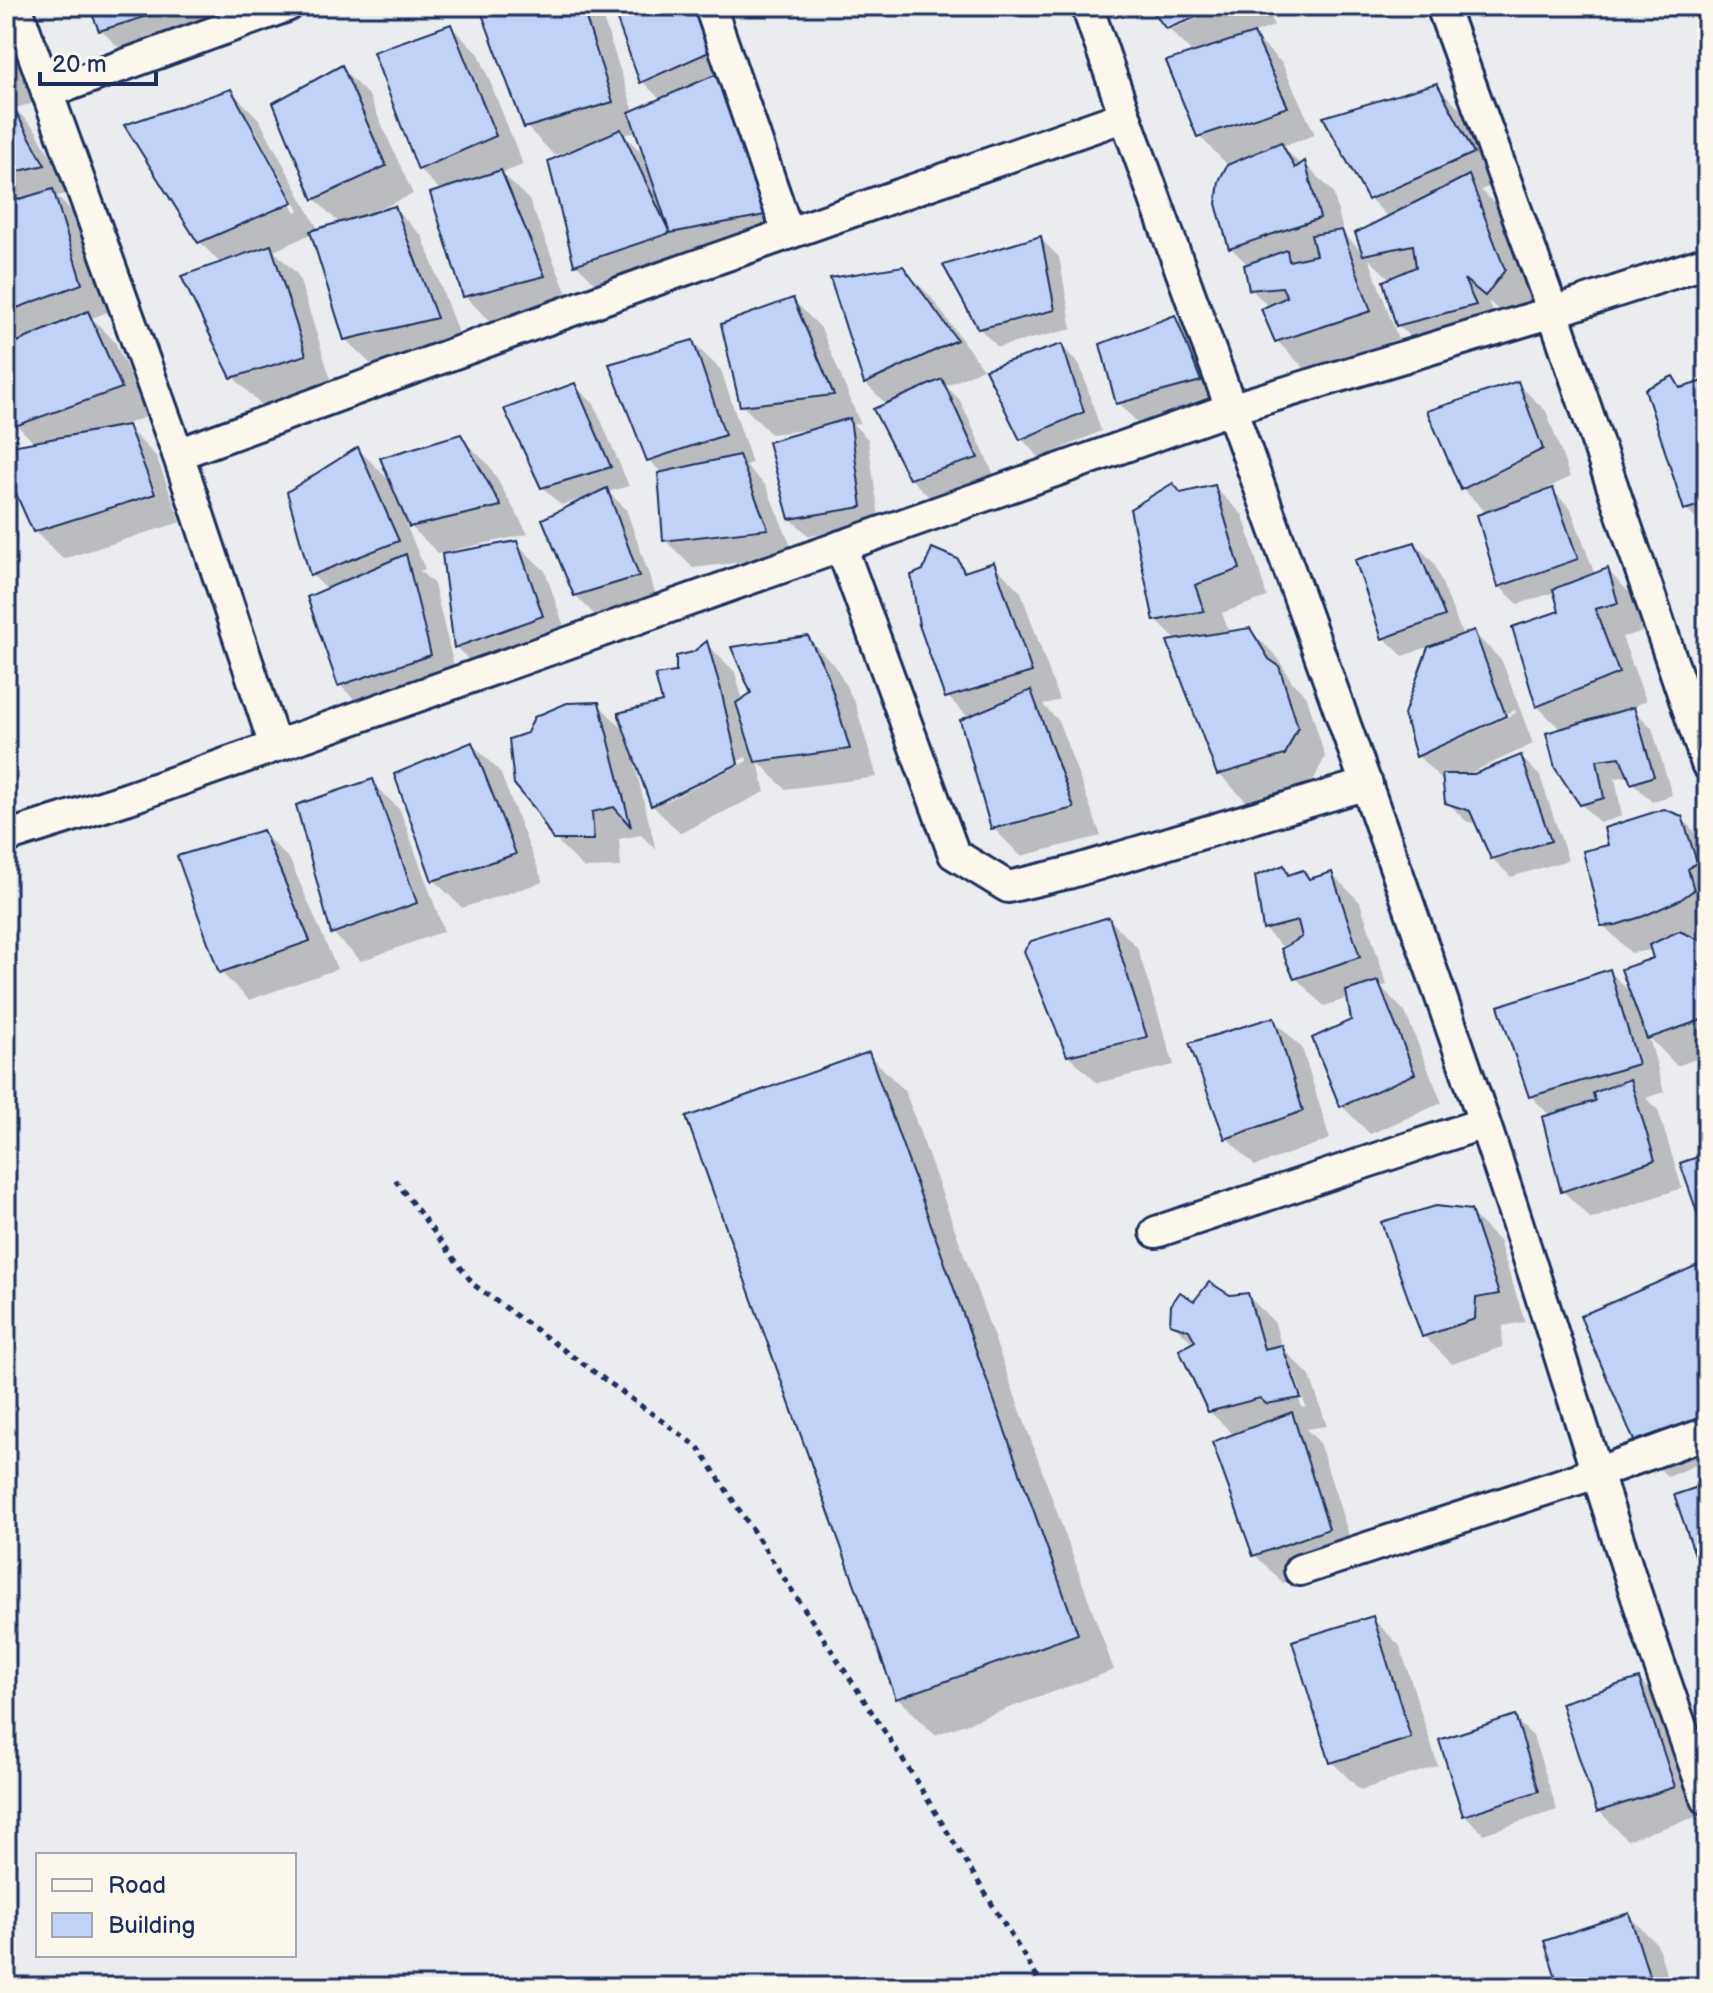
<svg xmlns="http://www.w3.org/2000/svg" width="1713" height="1993" viewBox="0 0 1713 1993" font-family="'Balsamiq Sans',sans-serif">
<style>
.shadow{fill:#0003;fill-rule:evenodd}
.building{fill:#c1d1f7;stroke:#1b2f5e;stroke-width:2}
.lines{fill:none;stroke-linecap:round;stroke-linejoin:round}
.minor-casing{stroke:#1b2f5e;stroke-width:36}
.path{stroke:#1b2f5e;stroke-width:5;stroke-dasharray:6 6;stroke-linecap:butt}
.minor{stroke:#fbf7ec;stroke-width:30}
</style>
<rect width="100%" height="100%" fill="#eaecef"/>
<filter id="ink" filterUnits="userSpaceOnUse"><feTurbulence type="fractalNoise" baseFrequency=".0125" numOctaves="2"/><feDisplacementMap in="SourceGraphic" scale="16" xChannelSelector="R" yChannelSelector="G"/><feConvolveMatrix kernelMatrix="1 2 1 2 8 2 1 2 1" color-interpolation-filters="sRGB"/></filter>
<g filter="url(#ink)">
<g class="shadow">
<polygon points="91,6 215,6 226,28 129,58 101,30"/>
<path d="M 500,6 L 599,6 L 634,112 L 661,100 L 642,81 L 614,6 L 716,6 L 802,240 L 604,292 L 576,264 L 572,150 L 554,155 L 526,126 ZM 638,131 L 646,157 L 624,135 Z"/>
<polygon points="1152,6 1220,6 1171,24 1171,29 1231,6 1268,6 1274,26 1252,34 1282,63 1315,135 1282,146 1302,166 1305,164 1333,192 1344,234 1365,255 1357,234 1389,218 1370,199 1436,85 1464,113 1500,182 1481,190 1496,205 1532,299 1514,323 1488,301 1502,333 1426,353 1398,325 1391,280 1369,259 1398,339 1305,369 1277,341 1269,307 1251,289 1248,265 1231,248 1221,182 1230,163 1227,164 1198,135 1194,54 1167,27"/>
<polygon points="1295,6 1333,6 1306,17"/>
<polygon points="6,19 35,103 14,108 35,129 71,193 57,196 80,220 108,312 92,318 115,342 149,416 117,427 128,428 156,456 181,522 63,559 34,531 6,466 6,449 35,444 17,425 6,397"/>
<polygon points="450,26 479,54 523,165 502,173 529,200 571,304 493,325 465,296 442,192 419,169"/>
<path d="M 341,68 L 369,96 L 413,194 L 380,209 L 381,212 L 394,208 L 422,236 L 463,346 L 374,367 L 345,339 L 313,233 L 274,251 L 298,275 L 332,383 L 261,405 L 233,377 L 221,264 L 200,242 L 231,91 L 259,119 L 319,231 L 340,224 L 315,199 ZM 246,120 L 250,120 L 299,210 L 296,212 Z"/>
<polygon points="1040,238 1059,257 1072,329 998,347 979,328"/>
<polygon points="902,268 931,297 983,369 946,386 960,400 995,477 929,497 910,478 887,405 865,383"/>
<polygon points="793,300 821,328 860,423 853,424 868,439 880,525 809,536 790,518 812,429 771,434 742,405"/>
<polygon points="1175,317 1193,336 1218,400 1137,422 1118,403"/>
<polygon points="692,342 721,370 752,463 745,465 766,486 795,556 693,568 665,540 663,474 649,460"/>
<polygon points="1062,346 1080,365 1101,431 1040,458 1022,439"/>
<polygon points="1673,378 1684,389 1703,383 1707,387 1707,530 1686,509"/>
<polygon points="1517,383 1546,411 1570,477 1540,492 1541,494 1552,490 1571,509 1595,575 1608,571 1636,599 1645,631 1622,637 1646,701 1631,707 1652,728 1672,795 1652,802 1633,783 1630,776 1615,778 1622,816 1600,823 1581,804 1561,730 1537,706 1561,612 1556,592 1518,604 1499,586 1487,513 1463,489"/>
<polygon points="575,386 594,404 629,486 608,492 626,509 656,595 594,614 575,595 584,499 561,505 542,487"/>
<polygon points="460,437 489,465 528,534 454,550 455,554 516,543 545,571 570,644 484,675 456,647 444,553 439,554 404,520 425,569 420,571 434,584 458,683 368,713 340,685 328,590 312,575 358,449 393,484"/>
<polygon points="1214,487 1243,515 1267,597 1222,613 1229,633 1250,630 1278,658 1292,682 1307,697 1325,757 1312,783 1247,802 1219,774 1177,641 1156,620 1182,495"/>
<path d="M 1415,544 L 1434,563 L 1463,636 L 1474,633 L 1502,661 L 1533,744 L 1464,776 L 1474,776 L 1521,757 L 1540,776 L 1568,860 L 1511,877 L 1492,858 L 1478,825 L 1466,821 L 1447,802 L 1445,783 L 1418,756 L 1430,646 L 1403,656 L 1384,638 ZM 1515,710 L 1516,713 L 1433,751 L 1433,747 Z"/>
<polygon points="957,561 969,573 993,564 1021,592 1059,700 1043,705 1058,720 1101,836 1021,856 993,828 969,718 947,696"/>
<path d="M 808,638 L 836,667 L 855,703 L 877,777 L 785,789 L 758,761 L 765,792 L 680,833 L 652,805 L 637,761 L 634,762 L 656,850 L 641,835 L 619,839 L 621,867 L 584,868 L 555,839 L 598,704 L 627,733 L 664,703 L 678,674 L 694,654 L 707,644 L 735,672 L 743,701 L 753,694 ZM 746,757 L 747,761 L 665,802 L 665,797 Z"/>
<polygon points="472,744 500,772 543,882 462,908 434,880"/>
<polygon points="372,782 400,810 444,931 361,961 333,933"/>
<polygon points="1681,818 1707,844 1707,928 1688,937 1707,945 1707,1055 1677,1066 1649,1037 1664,1092 1646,1098 1658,1110 1682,1188 1591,1219 1563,1191 1550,1116 1531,1096 1609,971 1632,994 1656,960 1652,950 1631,953 1603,925 1610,847"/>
<polygon points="262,832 290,860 337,969 249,1000 221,972"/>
<polygon points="1284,867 1292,876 1310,880 1332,874 1360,902 1387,985 1381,987 1405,1012 1442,1103 1370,1134 1342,1106 1314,1039 1353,1022 1349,998 1324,1006 1296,978 1285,949 1265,930"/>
<polygon points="1109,919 1137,947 1174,1065 1097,1083 1068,1055"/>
<polygon points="1274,1020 1302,1048 1330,1139 1255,1166 1226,1137"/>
<polygon points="868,1054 905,1091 1114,1670 935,1735 898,1698"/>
<polygon points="1470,1212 1499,1241 1525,1322 1503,1326 1502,1347 1452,1364 1424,1336"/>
<polygon points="1707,1264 1707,1460 1668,1477 1640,1449"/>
<path d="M 1247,1295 L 1275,1323 L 1282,1348 L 1310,1376 L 1327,1426 L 1306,1429 L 1319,1442 L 1356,1557 L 1283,1583 L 1255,1555 L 1234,1435 L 1209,1411 L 1194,1344 L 1172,1323 L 1195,1304 ZM 1291,1376 L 1295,1376 L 1306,1407 L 1302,1408 Z"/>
<polygon points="1372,1618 1400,1646 1438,1766 1360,1790 1332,1762"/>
<polygon points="1639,1680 1667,1708 1702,1815 1627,1840 1599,1811"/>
<polygon points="1514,1718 1533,1736 1557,1810 1483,1834 1465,1815"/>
<polygon points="1629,1916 1657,1944 1671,1987 1561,1987"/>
</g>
<g class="building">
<polygon points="89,6 180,6 99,31"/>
<polygon points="494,6 582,6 613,102 524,128 481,11"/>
<polygon points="612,6 701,6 718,48 640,83"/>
<polygon points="1149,6 1225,6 1166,29"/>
<polygon points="451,24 496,136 418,170 373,52"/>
<polygon points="1254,33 1288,107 1197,137 1166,61"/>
<polygon points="342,65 386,166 313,200 273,103"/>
<polygon points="726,70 776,213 670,233 629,112"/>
<polygon points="1437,83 1474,153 1368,200 1323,117"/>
<polygon points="231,89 293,202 198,243 124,125"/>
<polygon points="8,98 45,165 6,174 6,99"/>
<polygon points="621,129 670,233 574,265 548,161"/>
<polygon points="1281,142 1295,168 1305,161 1320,218 1229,249 1216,204 1219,181 1227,165"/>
<polygon points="501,170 545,276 463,297 430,193"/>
<polygon points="1469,175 1505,270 1485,296 1464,279 1476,305 1396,326 1383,281 1416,267 1413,245 1363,255 1355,233"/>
<polygon points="53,189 82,284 6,312 6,203"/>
<polygon points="395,206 437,318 344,340 310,231"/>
<polygon points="1342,230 1371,311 1275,342 1261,309 1287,297 1282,287 1249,290 1244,265 1287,250 1289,261 1316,255 1311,235"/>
<polygon points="1041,236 1055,310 978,329 943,265"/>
<polygon points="271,245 306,355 231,378 181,276"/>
<polygon points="903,266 957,340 864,384 830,278"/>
<polygon points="793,298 834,395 740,406 721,324"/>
<polygon points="88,311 122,388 15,426 6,402 6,347"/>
<polygon points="1175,315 1201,381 1116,404 1100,344"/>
<polygon points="693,340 725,435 647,461 609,364"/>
<polygon points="1062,344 1084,412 1020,440 985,369"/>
<polygon points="1673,376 1680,388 1704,381 1707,387 1707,503 1684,510 1645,389"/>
<polygon points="942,379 978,458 909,479 873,409"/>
<polygon points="1518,381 1543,449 1461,490 1427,411"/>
<polygon points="575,383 611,467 541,488 504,409"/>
<polygon points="850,418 862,507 789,519 768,442"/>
<polygon points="128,425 155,494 33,532 6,471 6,447"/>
<polygon points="461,434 501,506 409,527 380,458"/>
<polygon points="358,447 399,541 310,576 287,492"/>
<polygon points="739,455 768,529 663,541 658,473"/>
<polygon points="1173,483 1181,493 1215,485 1240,569 1195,585 1204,611 1154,621 1130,509"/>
<polygon points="607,488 639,576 574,596 542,519"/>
<polygon points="1553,488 1578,559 1498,587 1477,515"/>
<polygon points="517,541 543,616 454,648 442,554"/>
<polygon points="1415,542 1445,616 1382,639 1355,560"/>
<polygon points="932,548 958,559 964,572 994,562 1032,672 945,698 919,625 911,575 923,570"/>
<polygon points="406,554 431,655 338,686 307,597"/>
<polygon points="1608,568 1618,603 1595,609 1619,673 1536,707 1512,627 1559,611 1553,589"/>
<polygon points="1250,628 1269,659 1279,666 1298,727 1285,755 1217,775 1167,641"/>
<polygon points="1474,630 1506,716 1416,757 1404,714 1428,647"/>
<polygon points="808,636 827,673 850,749 755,762 736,703 751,693 731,647"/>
<polygon points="707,641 721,690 738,764 651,806 618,713 662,702 655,675 676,672 676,656 693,652"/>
<polygon points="1031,690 1074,808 991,829 960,720"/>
<polygon points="599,702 631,827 614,807 592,812 594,840 553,840 535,809 514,784 509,739 527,733 534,717 567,703"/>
<polygon points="1634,707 1654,776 1631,784 1620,757 1597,760 1604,798 1580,805 1555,768 1546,733"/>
<polygon points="472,742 516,854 432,881 394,774"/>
<polygon points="1521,755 1551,841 1491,859 1470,811 1445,803 1442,774 1474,774"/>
<polygon points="373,779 417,903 331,934 296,805"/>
<polygon points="1664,809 1682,816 1697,862 1688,869 1694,890 1680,900 1644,916 1616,925 1601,926 1583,851 1608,845 1604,828"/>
<polygon points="263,830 310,941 219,973 177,856"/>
<polygon points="1284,865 1288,875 1303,870 1309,879 1332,872 1360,957 1294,979 1281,949 1302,937 1298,921 1263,930 1255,876"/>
<polygon points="1109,917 1147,1037 1067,1056 1024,951 1031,941"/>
<polygon points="1679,931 1707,943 1707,1018 1647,1039 1621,969 1653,958 1649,945"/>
<polygon points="1610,969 1638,1064 1529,1097 1498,1006"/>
<polygon points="1378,981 1415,1074 1340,1107 1312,1038 1351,1020 1346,991"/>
<polygon points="1274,1017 1303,1111 1225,1139 1189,1043"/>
<polygon points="869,1052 1078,1634 896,1699 686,1117"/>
<polygon points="1630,1079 1655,1160 1561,1192 1542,1117 1595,1101 1593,1093"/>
<polygon points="1707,1154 1707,1241 1680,1163"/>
<polygon points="1436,1206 1471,1210 1499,1294 1476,1298 1475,1319 1422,1337 1381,1222"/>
<polygon points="1707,1261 1707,1420 1638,1450 1580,1316"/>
<polygon points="1209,1282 1230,1295 1248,1293 1264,1349 1282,1345 1301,1398 1266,1404 1260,1398 1208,1412 1179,1350 1195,1341 1189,1330 1170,1324 1171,1305 1180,1292 1194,1301"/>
<polygon points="1292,1412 1329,1529 1253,1556 1212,1442"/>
<polygon points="1707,1484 1707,1589 1674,1495"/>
<polygon points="1373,1616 1411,1738 1330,1763 1292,1641"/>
<polygon points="1639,1678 1675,1787 1597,1812 1561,1703"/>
<polygon points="1515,1715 1539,1791 1463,1816 1439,1740"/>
<polygon points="1629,1913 1653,1987 1559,1987 1544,1941"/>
</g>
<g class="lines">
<defs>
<g id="minor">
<polyline points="16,6 178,454 275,746"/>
<polyline points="710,6 788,233"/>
<path d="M 1087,6 L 1125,116 C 1246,450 1368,783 1483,1119 C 1560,1345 1624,1575 1707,1799"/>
<polyline points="1442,6 1553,312 1707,764"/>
<polyline points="47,93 287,6"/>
<polyline points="178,454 644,284 1125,116"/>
<polyline points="841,546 954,854 1008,887 1068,873 1367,784"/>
<polyline points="6,837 129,798 1230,409 1553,312 1707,262"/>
<polyline points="1156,1232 1484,1123"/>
<polyline points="1300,1570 1596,1473 1707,1433"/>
</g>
</defs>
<use href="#minor" class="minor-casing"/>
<polyline class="path" points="395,1180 474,1285 698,1447 902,1758 1043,1987"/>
<use href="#minor" class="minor"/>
</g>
</g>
<rect width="1713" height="1993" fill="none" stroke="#fbf7ec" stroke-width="32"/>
<rect x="16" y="16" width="1681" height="1961" fill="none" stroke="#1b2f5e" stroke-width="3" filter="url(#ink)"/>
<rect x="36" y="1853" width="260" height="104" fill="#fbf7ec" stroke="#a1a7b3" stroke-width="2"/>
<rect x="52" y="1879" width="40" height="12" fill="#fbf7ec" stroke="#a1a7b3" stroke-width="2"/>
<text x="108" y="1893" font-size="24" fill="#1b2f5e">Road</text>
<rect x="52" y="1913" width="40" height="24" fill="#c1d1f7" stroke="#a1a7b3" stroke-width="2"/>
<text x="108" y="1933" font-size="24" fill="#1b2f5e">Building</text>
<path d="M40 72v12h116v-12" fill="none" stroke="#1b2f5e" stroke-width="4"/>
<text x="52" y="72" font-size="24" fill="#1b2f5e" stroke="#fbf7ec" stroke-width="6" paint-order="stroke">20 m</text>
</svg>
